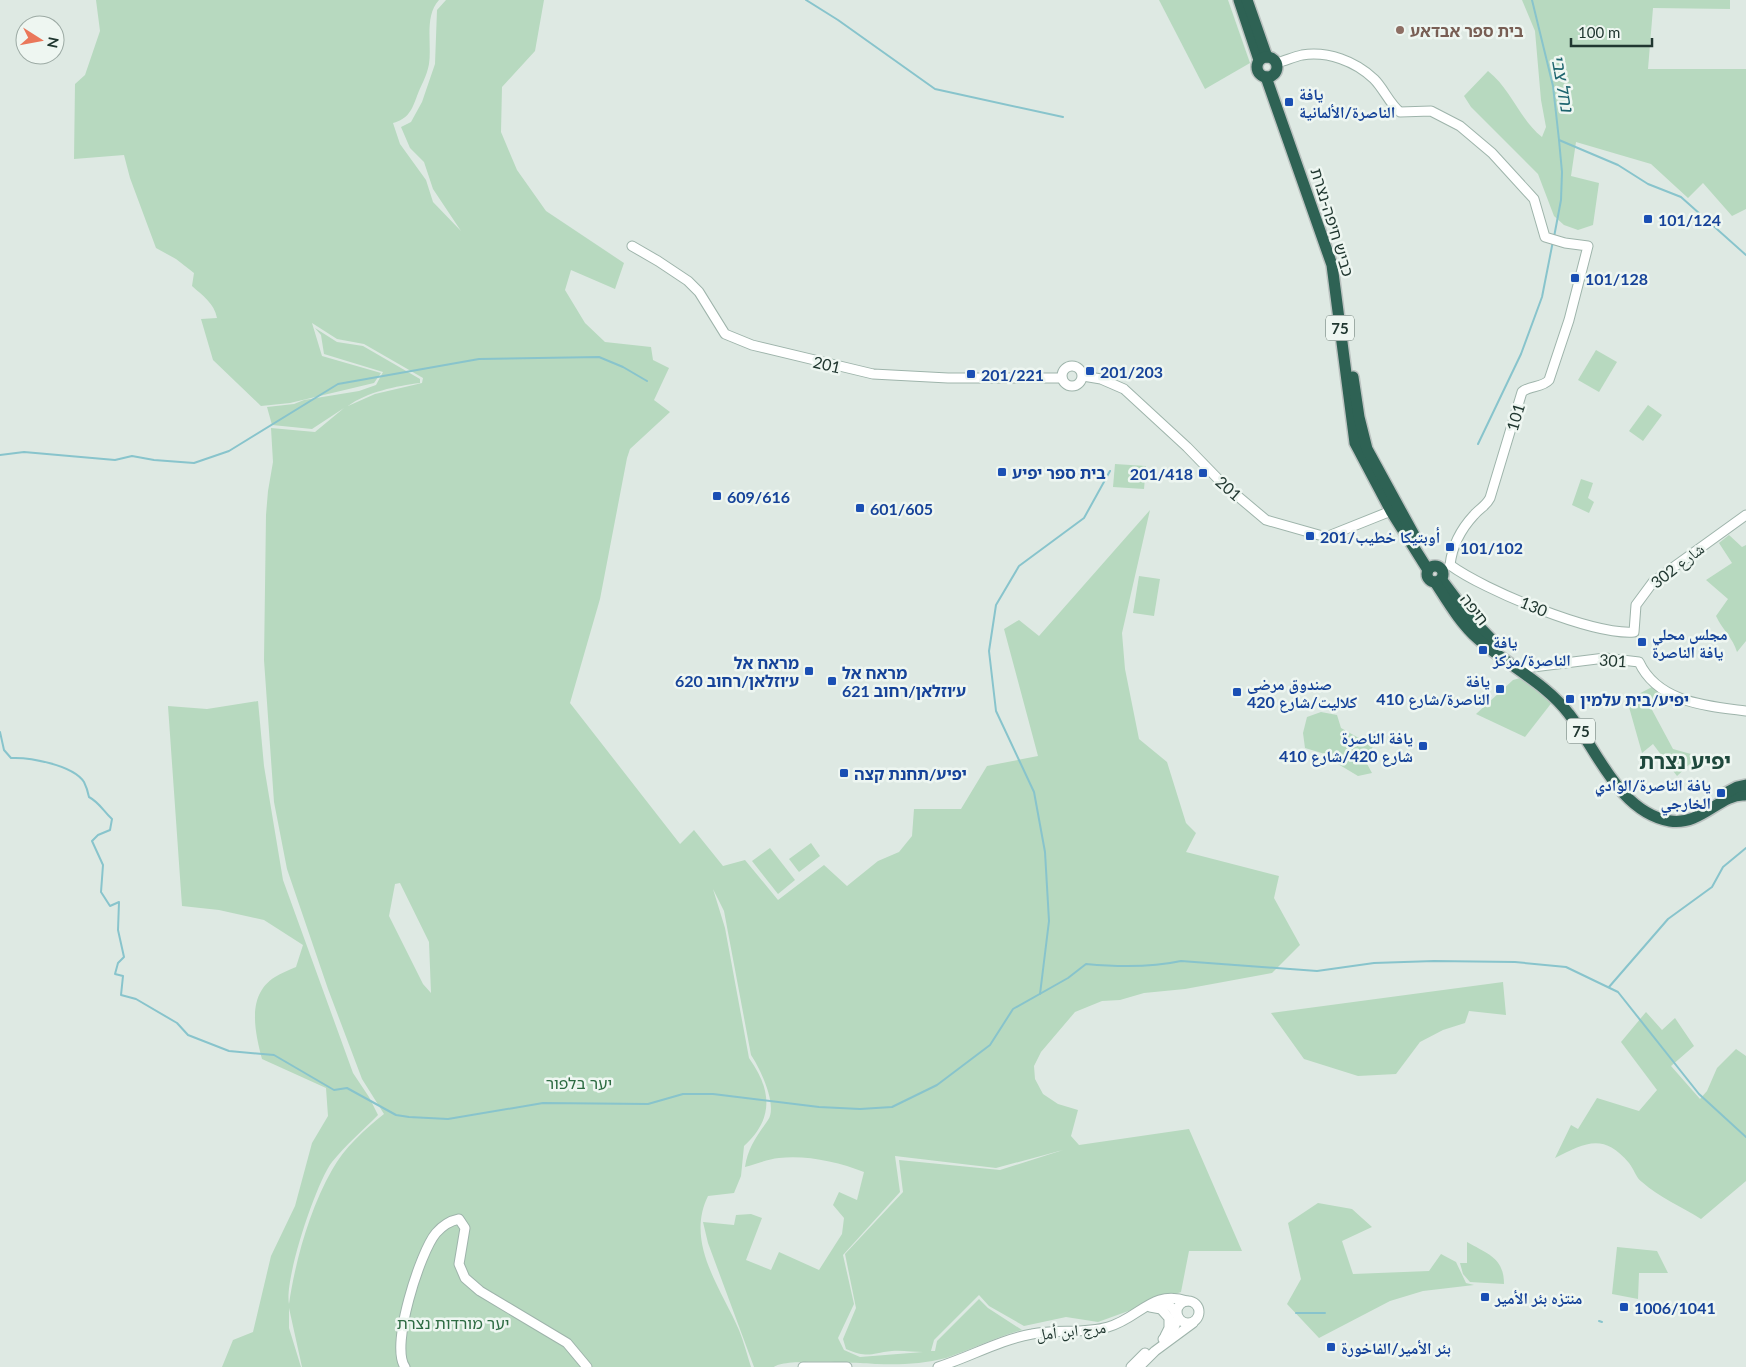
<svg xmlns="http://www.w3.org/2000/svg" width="1746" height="1367" viewBox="0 0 1746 1367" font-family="Lato,'Noto Naskh Arabic','Noto Sans Hebrew',sans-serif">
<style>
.green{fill:#b7d9bf;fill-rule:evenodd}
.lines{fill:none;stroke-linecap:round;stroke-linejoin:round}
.stream{stroke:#88c4cc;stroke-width:2}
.secondary-casing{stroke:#9eb4ab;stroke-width:11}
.highway-casing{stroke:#bcc3c1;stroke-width:14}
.secondary{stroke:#fff;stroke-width:9}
.highway{stroke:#2e6254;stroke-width:11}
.education-dot{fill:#8d6e63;stroke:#eef6f1;stroke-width:2}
.transit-dot{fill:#1a4fb4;stroke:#eef6f1;stroke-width:2}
.labels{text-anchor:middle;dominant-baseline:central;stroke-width:5;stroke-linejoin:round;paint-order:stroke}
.shield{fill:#eef6f1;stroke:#5e706a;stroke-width:1}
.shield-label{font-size:15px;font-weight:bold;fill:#203730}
.education-label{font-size:16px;font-weight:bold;fill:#785e54;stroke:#eef6f1;text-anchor:start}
.transit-label{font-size:16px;font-weight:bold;fill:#164399;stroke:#eef6f1;text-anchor:start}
.street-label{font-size:16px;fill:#203730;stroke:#eef6f1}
.park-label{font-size:16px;fill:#2d6b42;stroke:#eef6f1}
.water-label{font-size:18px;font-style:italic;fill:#1e656f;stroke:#eef6f1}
.district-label{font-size:21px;font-weight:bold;fill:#1e483c;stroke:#eef6f1}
</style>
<rect width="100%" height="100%" fill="#dee9e3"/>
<g class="green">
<path d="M 96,0 L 439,0 C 424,16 432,44 429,64 C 427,76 421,85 417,96 C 412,110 408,119 393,123 L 400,144 L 426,180 L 433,202 L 461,231 L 433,189 L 424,162 L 410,148 L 401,127 L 411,122 L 422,102 L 435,64 L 437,10 L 446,0 L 544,0 L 535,51 L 502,87 L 501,132 L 517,170 L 546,211 L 624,263 L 615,289 L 571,270 L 565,290 L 585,323 L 605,342 L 651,347 L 653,360 L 669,368 L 654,400 L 670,412 L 630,449 L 627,458 L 600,599 L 570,703 L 680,844 L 694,830 L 723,866 L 745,860 L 778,900 L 824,865 L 847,886 L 878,861 L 899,852 L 912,836 L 914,809 L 961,809 L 987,766 L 1038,756 L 1004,629 L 1019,620 L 1039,636 L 1150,510 L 1122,633 L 1125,669 L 1139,739 L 1167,762 L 1186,823 L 1196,833 L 1186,852 L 1279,876 L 1274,898 L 1300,945 L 1272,973 L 1185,989 L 1144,993 L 1120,1000 L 1102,1001 L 1075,1012 L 1041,1052 L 1034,1066 L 1035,1079 L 1043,1094 L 1058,1104 L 1078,1110 L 1071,1136 L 1079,1145 L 1189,1129 L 1242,1251 L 1189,1251 L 1181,1292 L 1098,1322 L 1066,1317 L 1024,1326 L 989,1306 L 979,1295 L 934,1340 L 931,1351 L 935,1351 L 937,1341 L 979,1299 L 988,1308 L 1022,1330 C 995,1337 971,1350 946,1358 C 923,1364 899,1365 877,1364 C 860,1363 783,1358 774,1367 L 754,1367 L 708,1243 L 703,1222 L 734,1225 L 736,1215 L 751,1214 L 762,1218 L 746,1260 L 771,1270 L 779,1252 L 819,1270 L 842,1234 L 844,1218 L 833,1205 L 839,1192 L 857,1200 L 864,1172 C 838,1162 807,1155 779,1158 C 768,1159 756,1164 745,1167 C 748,1147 757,1136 768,1120 C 778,1106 760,1068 751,1055 L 724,911 L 713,889 L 725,928 L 749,1058 C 772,1090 774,1119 744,1146 L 741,1176 L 734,1193 L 708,1196 C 685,1243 721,1288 739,1330 C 744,1342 747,1355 751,1367 L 302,1367 L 289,1308 L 289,1328 L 301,1367 L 222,1367 L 233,1340 L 253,1332 L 271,1256 L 295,1206 L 312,1143 L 328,1116 L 326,1088 L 262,1059 C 255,1032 246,995 275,977 C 281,973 289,970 296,967 L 303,945 L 264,920 L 219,910 L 182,906 L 168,706 L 207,709 L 258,701 L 264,766 L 283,880 L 353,1073 L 369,1097 L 378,1115 C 363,1130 346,1145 332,1162 C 316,1183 284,1279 289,1304 C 295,1262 310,1208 332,1170 C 344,1148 365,1129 384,1114 L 362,1079 L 328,989 L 287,869 L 274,802 L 264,660 L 266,515 L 268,491 L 273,462 L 271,428 L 315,432 L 344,408 L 312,429 L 272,425 L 267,407 L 294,404 L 304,400 L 359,391 L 376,385 L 383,372 L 324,354 L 321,335 L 315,328 L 337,342 L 363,346 L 420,379 L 420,383 C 396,386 367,392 348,406 L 375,394 L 422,383 L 423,378 L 364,344 L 337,339 L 312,323 L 322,356 L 381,373 L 374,383 L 290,403 L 261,406 L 213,360 L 201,319 L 217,318 C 214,303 203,296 192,286 L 194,273 L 176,259 L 156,248 L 130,178 L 124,155 L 74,159 L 75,84 L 85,75 L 100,31 ZM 400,883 L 429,942 L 431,993 L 423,984 L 389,916 L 395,884 ZM 1063,1150 L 1000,1170 L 899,1160 L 903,1192 L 845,1254 L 856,1308 L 843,1339 L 846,1349 C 870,1359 870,1353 892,1351 C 901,1350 914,1352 923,1352 L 860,1357 L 844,1350 L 838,1338 L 854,1304 L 843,1255 L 900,1192 L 895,1156 L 996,1168 Z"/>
<polygon points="1159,0 1228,0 1250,63 1205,89"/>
<path d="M 1522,0 L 1730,0 L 1730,9 L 1653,8 L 1648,69 L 1746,69 L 1746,209 L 1732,216 L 1703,183 L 1688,198 L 1651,164 L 1576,142 L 1571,176 L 1599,183 L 1593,225 L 1578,230 L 1564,225 L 1554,216 L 1538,174 L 1471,107 L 1464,96 L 1488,71 C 1511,89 1520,120 1542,137 L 1546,127 L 1541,100 L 1535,31 Z"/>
<polygon points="1596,350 1617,362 1599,392 1578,380"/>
<polygon points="1648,405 1662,415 1643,441 1629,431"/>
<polygon points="1115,464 1146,466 1144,489 1113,487"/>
<polygon points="1581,479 1593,483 1588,498 1594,502 1589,513 1572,505"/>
<path d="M 1729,535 L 1742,547 L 1746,545 L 1746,641 L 1737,652 C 1733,638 1722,629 1716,616 L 1728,599 L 1706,580 L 1732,563 L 1719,543 Z"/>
<polygon points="1139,576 1160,579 1154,616 1133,613"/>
<polygon points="1520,678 1553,701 1525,737 1476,714 1513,680"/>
<polygon points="1654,686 1667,695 1651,708 1673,749 1691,754 1692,762 1677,776 1653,744 1642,753 1627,700"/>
<polygon points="1321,712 1337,715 1341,728 1373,746 1366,762 1372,773 1358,776 1338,764 1335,757 1305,748 1303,733 1307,717"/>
<polygon points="811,843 820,856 799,872 789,859"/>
<polygon points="770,848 795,880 778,894 752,861"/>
<polygon points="1503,982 1506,1015 1469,1011 1465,1023 1443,1030 1420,1042 1396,1074 1358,1076 1304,1059 1271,1013"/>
<path d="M 1646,1012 L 1662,1030 L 1675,1018 L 1694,1046 L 1671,1066 L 1700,1099 L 1707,1091 L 1717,1068 L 1736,1049 L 1746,1056 L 1746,1181 L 1701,1219 C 1682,1207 1659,1197 1642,1182 C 1636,1178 1634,1169 1629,1163 C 1604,1133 1586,1142 1555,1158 L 1571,1125 L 1578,1129 L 1597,1098 L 1639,1111 L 1657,1090 L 1621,1042 Z"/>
<polygon points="1318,1203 1352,1209 1372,1227 1342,1241 1353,1274 1429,1271 1441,1254 1456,1262 1466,1283 1474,1285 1423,1291 1390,1301 1319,1338 1287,1304 1301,1279 1288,1223"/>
<path d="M 1467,1242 C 1488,1254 1504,1258 1504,1284 L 1470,1282 L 1463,1274 L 1460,1263 L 1467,1263 Z"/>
<polygon points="1617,1247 1657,1251 1668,1273 1639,1273 1638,1299 1612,1294"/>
</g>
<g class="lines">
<g class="stream">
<polyline points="806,0 838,20 935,89 1063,117"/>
<polyline points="1532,0 1553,86 1559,140 1562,172 1561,200 1554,237"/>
<polyline points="1559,140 1618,165 1648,184 1681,197 1746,255"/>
<polyline points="1478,444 1521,354 1542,297 1553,241"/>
<polyline points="0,455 24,452 115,460 132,456 154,460 194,463 229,451 338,384 479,359 599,357 623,367 647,381"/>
<path d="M 0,732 L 4,750 L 11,758 C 29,757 73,765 84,782 C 86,786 88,792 89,797 C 100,803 103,811 112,819 L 110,830 L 98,835 L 92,841 L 103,865 L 101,892 L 110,906 L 119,902 L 118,930 L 124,957 L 118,963 L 115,974 L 123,976 L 121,995 L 136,999 L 177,1023 L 188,1035 L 229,1051 L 274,1055 L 334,1090 L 347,1088 L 396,1115 L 409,1117 L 448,1119 L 543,1103 L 648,1104 L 683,1094 L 713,1094 L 819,1107 L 860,1109 L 892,1107 L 937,1085 L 990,1045 L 1013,1009 L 1068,978 L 1086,964 C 1118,967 1149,968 1181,961 L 1317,971 L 1374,963 L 1434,961 L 1515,962 L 1566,967 L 1618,992 L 1699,1094 L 1746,1137"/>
<polyline points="1609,987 1668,919 1712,887 1723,867 1746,848"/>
<polyline points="1040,994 1049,921 1045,852 1034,792 996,711 989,651 996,605 1019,566 1084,518 1110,471"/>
<polyline points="1296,1313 1325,1313"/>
<polyline points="1599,1321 1602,1322"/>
</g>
<defs>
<g id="secondary">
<path d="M 1276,63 C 1285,61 1293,57 1302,55 C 1328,51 1355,61 1374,79 C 1384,89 1389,103 1400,112 L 1431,111 L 1460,126 L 1492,153 L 1534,199 L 1545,237 L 1565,243 L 1588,246 L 1569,320 L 1549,380 C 1542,388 1530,385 1522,392 L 1490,498 C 1486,506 1480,508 1474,515 C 1461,529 1452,547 1450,565"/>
<polyline points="632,246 658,261 688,281 699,292 725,334 752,345 873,374 948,378 1062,378"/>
<circle cx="1072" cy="376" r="10"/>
<polyline points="1083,376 1101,379 1124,389 1187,447 1222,483 1266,520 1326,537 1396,509"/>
<path d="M 1450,565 C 1484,590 1592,635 1634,632 L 1636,605 L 1653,582 L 1746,515"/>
<path d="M 1525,668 L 1605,658 L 1639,662 C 1658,703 1708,706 1746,711"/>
<circle cx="1188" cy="1312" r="11"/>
<path d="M 1152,1306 C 1162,1301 1172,1304 1176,1314"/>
<polyline points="1150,1307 1161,1309 1169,1318 1169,1328 1165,1336"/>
<polyline points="1163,1339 1173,1330 1178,1318"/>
<path d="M 405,1367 C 390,1346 420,1252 436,1233 C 443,1225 449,1221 459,1219 L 465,1228 L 459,1264 L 465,1278 L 480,1291 L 567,1343 L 587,1367"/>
<polyline points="803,1367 847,1367"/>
<path d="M 938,1367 C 970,1357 999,1340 1032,1334 C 1056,1329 1084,1334 1108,1327 C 1140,1318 1152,1289 1187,1301"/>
<polyline points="1131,1367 1145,1353"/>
<polyline points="1139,1367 1155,1351 1193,1323"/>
</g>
<g id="highway">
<polyline points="1239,0 1259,60"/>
<polyline points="1247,0 1267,57"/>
<circle cx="1267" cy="67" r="10"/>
<polyline points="1266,77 1332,265 1355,443 1391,511 1428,570"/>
<polyline points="1353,377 1359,417 1367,449 1414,535"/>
<circle cx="1435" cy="574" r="8"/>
<polyline points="1441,579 1469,616 1497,645"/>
<path d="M 1435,582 C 1448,602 1460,623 1478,639 C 1507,665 1546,683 1569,714 C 1597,750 1619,812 1670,821 C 1701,826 1720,794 1744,795"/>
<polyline points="1722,795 1737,787 1746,785"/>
</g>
</defs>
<use href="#secondary" class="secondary-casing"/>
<use href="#highway" class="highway-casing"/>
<use href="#secondary" class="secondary"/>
<use href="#highway" class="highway"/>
</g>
<circle class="education-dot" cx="1400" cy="30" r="5"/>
<g class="transit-dot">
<rect x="1284" y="97" width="10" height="10" rx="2.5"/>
<rect x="1643" y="214" width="10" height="10" rx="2.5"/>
<rect x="1570" y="273" width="10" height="10" rx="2.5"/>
<rect x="1085" y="366" width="10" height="10" rx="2.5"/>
<rect x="966" y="369" width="10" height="10" rx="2.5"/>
<rect x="997" y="467" width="10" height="10" rx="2.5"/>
<rect x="1198" y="468" width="10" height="10" rx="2.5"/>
<rect x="712" y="491" width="10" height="10" rx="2.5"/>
<rect x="855" y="503" width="10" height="10" rx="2.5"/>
<rect x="1305" y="531" width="10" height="10" rx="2.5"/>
<rect x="1445" y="542" width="10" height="10" rx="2.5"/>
<rect x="1637" y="637" width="10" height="10" rx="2.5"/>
<rect x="1478" y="645" width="10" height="10" rx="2.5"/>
<rect x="804" y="666" width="10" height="10" rx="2.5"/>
<rect x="827" y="676" width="10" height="10" rx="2.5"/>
<rect x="1495" y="684" width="10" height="10" rx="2.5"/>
<rect x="1232" y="687" width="10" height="10" rx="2.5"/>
<rect x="1565" y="694" width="10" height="10" rx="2.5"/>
<rect x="1418" y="741" width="10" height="10" rx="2.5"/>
<rect x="839" y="768" width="10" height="10" rx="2.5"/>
<rect x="1716" y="788" width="10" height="10" rx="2.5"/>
<rect x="1480" y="1292" width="10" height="10" rx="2.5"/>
<rect x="1619" y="1302" width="10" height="10" rx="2.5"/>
<rect x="1326" y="1342" width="10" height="10" rx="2.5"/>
</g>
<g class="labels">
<g class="shield">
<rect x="1326" y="315.5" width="28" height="25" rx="4"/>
<rect x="1567" y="718.5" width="28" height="25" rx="4"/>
</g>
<g class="shield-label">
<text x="1340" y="328">75</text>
<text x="1581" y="731">75</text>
</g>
<g class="education-label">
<text x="1410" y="30">בית ספר אבדאע</text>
</g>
<g class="transit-label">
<text x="1299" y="93">يافة<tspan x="1299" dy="18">الناصرة/الألمانية</tspan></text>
<text x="1658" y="219">101/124</text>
<text x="1585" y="278">101/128</text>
<text x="1100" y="371">201/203</text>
<text x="981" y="374">201/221</text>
<text x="1012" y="472">בית ספר יפיע</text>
<text x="1193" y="473" text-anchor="end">201/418</text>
<text x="727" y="496">609/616</text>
<text x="870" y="508">601/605</text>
<text x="1320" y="536">أوبتيكا خطيب/201</text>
<text x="1460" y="547">101/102</text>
<text x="1652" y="633">مجلس محلي<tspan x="1652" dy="18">يافة الناصرة</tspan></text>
<text x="1493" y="641">يافة<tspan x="1493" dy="18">الناصرة/مركز</tspan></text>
<text x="799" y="662" text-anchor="end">מראח אל<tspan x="799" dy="18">ע׳וזלאן/רחוב 620</tspan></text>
<text x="842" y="672">מראח אל<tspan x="842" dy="18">ע׳וזלאן/רחוב 621</tspan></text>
<text x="1490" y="680" text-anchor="end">يافة<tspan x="1490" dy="18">الناصرة/شارع 410</tspan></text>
<text x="1247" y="683">صندوق مرضى<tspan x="1247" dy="18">كلاليت/شارع 420</tspan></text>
<text x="1580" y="699">יפיע/בית עלמין</text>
<text x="1413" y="737" text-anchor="end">يافة الناصرة<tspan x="1413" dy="18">شارع 420/شارع 410</tspan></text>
<text x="854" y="773">יפיע/תחנת קצה</text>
<text x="1711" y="784" text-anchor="end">يافة الناصرة/الوادي<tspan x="1711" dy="18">الخارجي</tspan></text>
<text x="1495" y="1297">منتزه بئر الأمير</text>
<text x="1634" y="1307">1006/1041</text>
<text x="1341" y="1347">بئر الأمير/الفاخورة</text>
</g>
<g class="street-label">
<text transform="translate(1333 222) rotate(73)">כביש חיפה-נצרת</text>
<text transform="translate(827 364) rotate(13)">201</text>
<text transform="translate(1515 417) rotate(-73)">101</text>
<text transform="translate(1229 488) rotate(41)">201</text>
<text transform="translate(1677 565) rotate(-38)">شارع 302</text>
<text transform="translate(1534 606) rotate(22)">130</text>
<text transform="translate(1475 609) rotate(52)">חיפה</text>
<text transform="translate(1613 660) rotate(4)">301</text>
<text transform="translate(1071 1330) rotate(-6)">مرج ابن أمل</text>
</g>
<g class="park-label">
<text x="579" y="1082">יער בלפור</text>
<text x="453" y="1322">יער מורדות נצרת</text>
</g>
<g class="water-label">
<text transform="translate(1563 83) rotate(80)">נחל צבי</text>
</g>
<g class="district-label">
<text x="1685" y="760">יפיע נצרת</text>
</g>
</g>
<g transform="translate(40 40) rotate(101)"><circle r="24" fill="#eef6f1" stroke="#9caaa4"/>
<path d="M0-4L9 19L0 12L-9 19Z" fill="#ea775a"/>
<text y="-8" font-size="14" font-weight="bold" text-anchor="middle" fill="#203730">N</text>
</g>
<path d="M1571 38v8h81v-8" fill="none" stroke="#203730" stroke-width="2.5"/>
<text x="1578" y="38" font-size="15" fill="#203730" stroke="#eef6f1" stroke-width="4" paint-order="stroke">100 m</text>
</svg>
